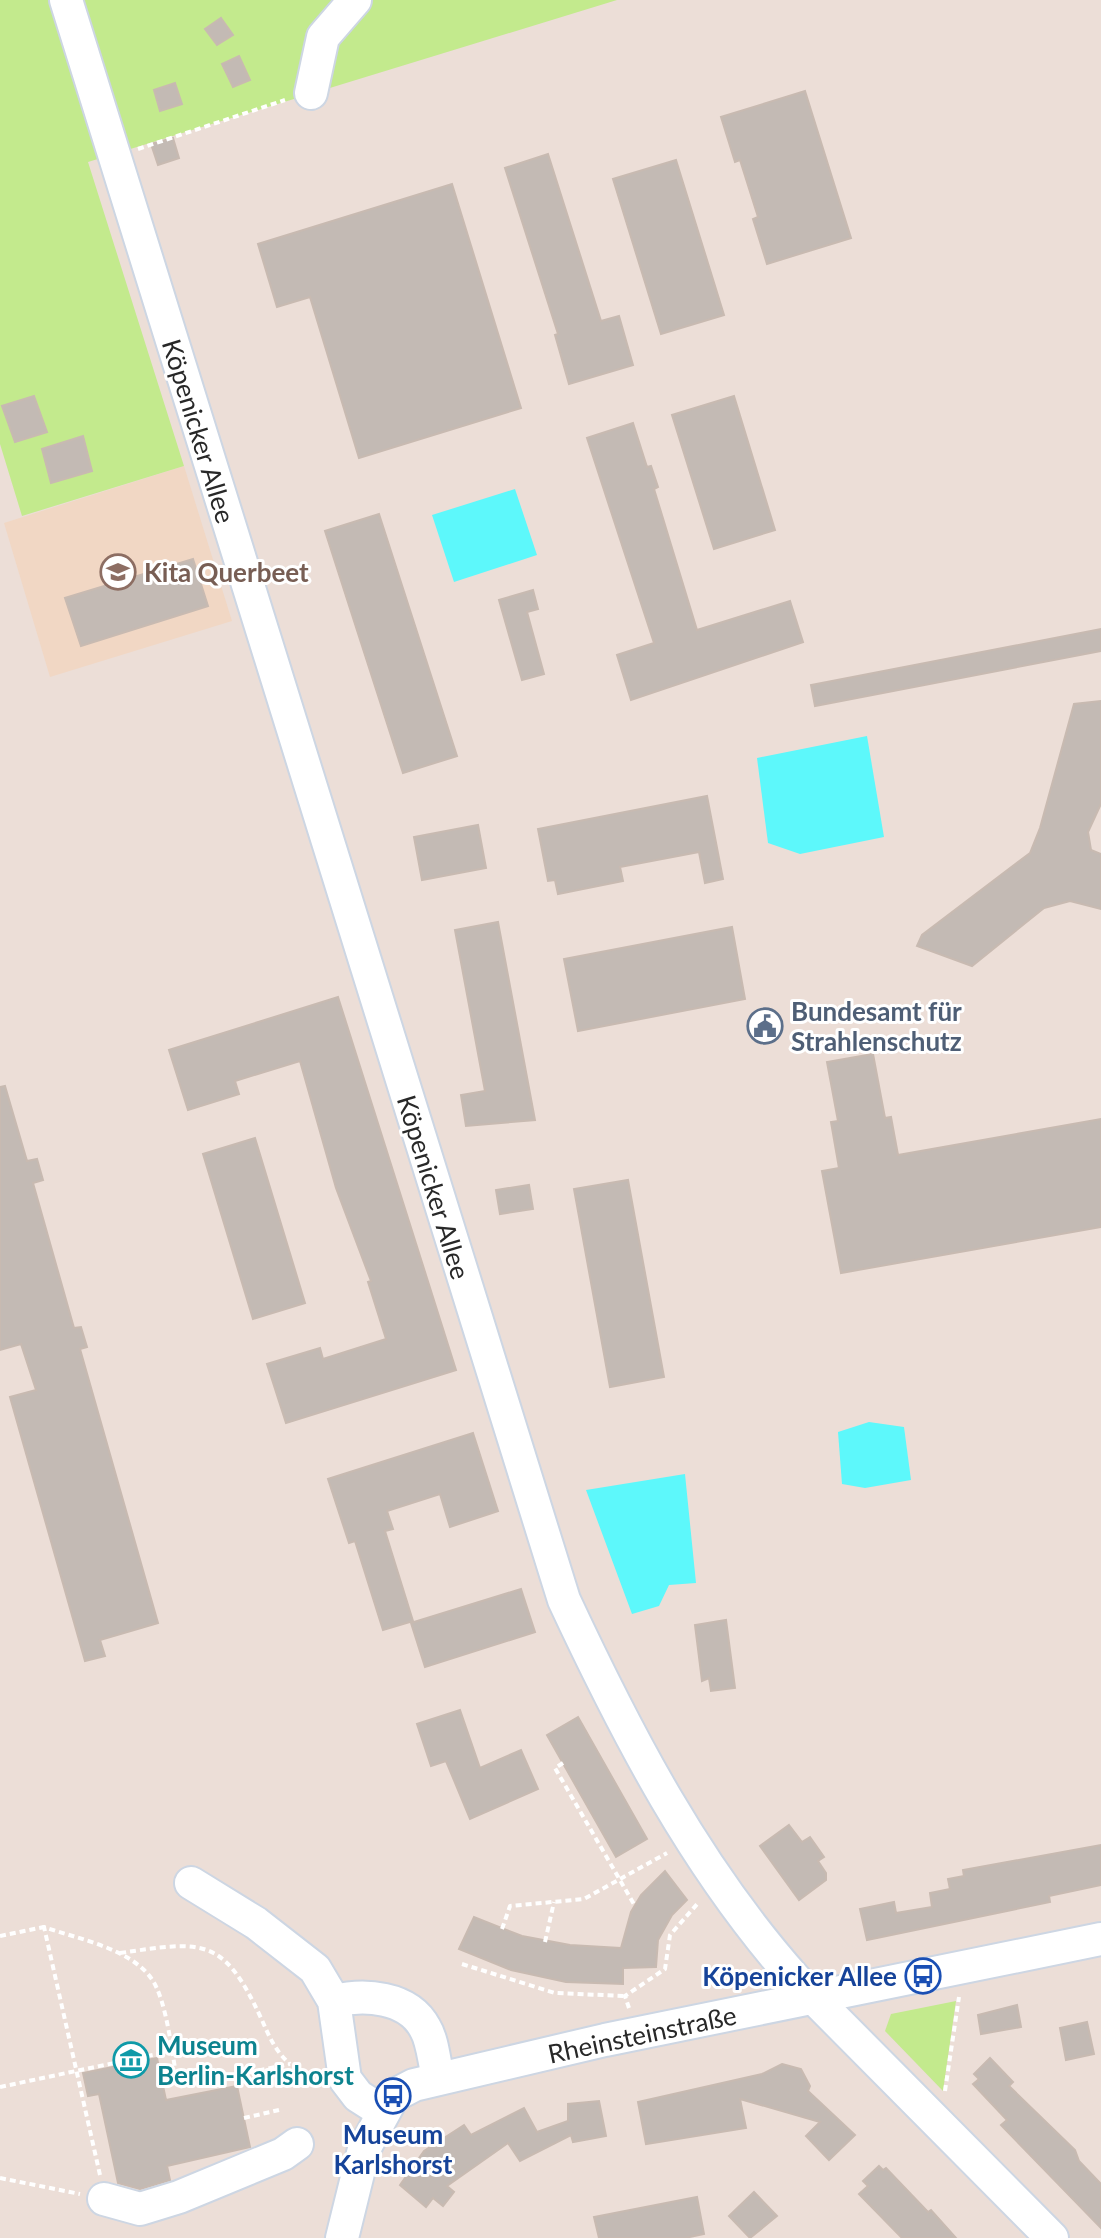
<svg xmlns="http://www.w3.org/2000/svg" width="1101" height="2238" viewBox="0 0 1101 2238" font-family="Lato,sans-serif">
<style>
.education{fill:#f1d7c4}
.green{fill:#c3ea8d}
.water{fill:#5df8fb}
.building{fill:#c3bab4;stroke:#c8bab1;stroke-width:2}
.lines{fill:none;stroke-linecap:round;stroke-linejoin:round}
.minor-casing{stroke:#cdd6e3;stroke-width:36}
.path{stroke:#fff;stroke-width:4;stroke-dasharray:6 4;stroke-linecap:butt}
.minor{stroke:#fff;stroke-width:32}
.labels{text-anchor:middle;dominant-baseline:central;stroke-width:6;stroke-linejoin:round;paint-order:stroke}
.street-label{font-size:26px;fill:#282828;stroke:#fff}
.education-label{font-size:26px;font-weight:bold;fill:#785e54;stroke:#fff;text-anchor:start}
.service-label{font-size:26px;font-weight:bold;fill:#4e5e75;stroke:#fff;text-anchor:start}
.transit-label{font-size:26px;font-weight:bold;fill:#164399;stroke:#fff;text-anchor:end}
.culture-label{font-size:26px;font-weight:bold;fill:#0d838f;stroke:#fff;text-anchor:start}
</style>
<rect width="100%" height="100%" fill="#ecded7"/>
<polygon class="education" points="184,466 232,621 50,677 4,523"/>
<g class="green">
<polygon points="0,0 617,0 88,162 184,466 22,516 0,444"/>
<polygon points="956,2001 943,2091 885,2031 891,2014"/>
</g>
<g class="water">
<polygon points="515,489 537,555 454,582 432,515"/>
<polygon points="867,736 884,837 800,854 768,843 757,758"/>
<polygon points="869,1422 904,1427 911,1480 865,1488 842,1484 838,1432"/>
<polygon points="685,1474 696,1583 669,1585 659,1606 632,1614 586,1490"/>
</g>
<g class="building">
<polygon points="221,18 233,35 217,45 205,29"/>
<polygon points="239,56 250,80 233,87 222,64"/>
<polygon points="175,83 182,104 160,111 154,90"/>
<polygon points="805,91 851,238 767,264 753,219 758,217 740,160 735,162 721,117"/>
<polygon points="173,138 179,158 158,165 151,144"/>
<polygon points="548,154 601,321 619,316 633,365 569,384 555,335 558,334 505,168"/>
<polygon points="676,160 724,315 661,334 613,179"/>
<polygon points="452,184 521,408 359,458 310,297 277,307 258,244"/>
<polygon points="34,396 47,432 15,442 2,406"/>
<polygon points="734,396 775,530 714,549 672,415"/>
<polygon points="633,423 647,467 651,466 658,487 654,489 697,630 790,601 803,642 631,700 617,655 654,643 587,438"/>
<polygon points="83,436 92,471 51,483 42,449"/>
<polygon points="379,514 457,756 403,773 325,531"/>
<polygon points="193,559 208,606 81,646 65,598"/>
<polygon points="533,590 538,609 527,612 544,674 522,680 499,600"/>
<polygon points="1101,629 1101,651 815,706 811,685"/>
<polygon points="1101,701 1101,804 1088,832 1091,850 1101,854 1101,909 1070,901 1044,908 972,966 917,946 922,935 1030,853 1040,828 1074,704"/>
<polygon points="707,796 723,879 705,883 699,852 620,867 623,881 558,894 555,880 548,881 538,829"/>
<polygon points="478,825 486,868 422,880 414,837"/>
<polygon points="498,922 535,1120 466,1126 461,1095 485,1091 455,930"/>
<polygon points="732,927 745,999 578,1031 564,959"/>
<polygon points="338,997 456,1370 286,1423 267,1364 320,1348 323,1359 386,1339 368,1282 371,1281 336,1188 300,1061 235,1081 239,1094 188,1110 169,1050"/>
<polygon points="873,1054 885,1118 891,1117 898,1155 1101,1119 1101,1227 841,1273 822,1171 839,1168 831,1122 838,1121 827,1062"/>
<polygon points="5,1086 27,1161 37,1159 43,1180 33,1183 74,1328 81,1327 87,1347 80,1349 158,1623 100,1640 105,1656 85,1661 10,1397 36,1390 21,1344 0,1350 0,1087"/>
<polygon points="255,1138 305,1303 253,1319 203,1154"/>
<polygon points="628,1180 664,1377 610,1387 574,1189"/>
<polygon points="529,1185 533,1209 500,1214 496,1190"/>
<polygon points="473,1433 498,1511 450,1527 440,1494 387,1511 393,1529 385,1531 413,1621 383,1630 355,1541 349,1543 328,1479"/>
<polygon points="521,1589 535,1632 425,1667 411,1623"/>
<polygon points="726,1620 735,1688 711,1691 709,1678 702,1681 695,1625"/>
<polygon points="460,1710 480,1768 521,1750 538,1789 470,1819 446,1761 431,1766 417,1724"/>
<polygon points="578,1717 647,1839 616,1857 547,1735"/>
<polygon points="789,1825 802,1842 810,1837 824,1857 818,1861 826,1873 826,1880 799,1900 760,1846"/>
<polygon points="1101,1845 1101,1885 1049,1896 1050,1902 867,1940 860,1909 894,1902 896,1913 932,1907 930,1893 950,1889 948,1879 964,1876 963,1870"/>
<polygon points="665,1871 687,1900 672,1915 658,1940 656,1967 623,1968 623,1984 566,1982 511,1970 459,1949 474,1917 522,1936 570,1945 621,1948 631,1912 641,1895"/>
<polygon points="1017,2005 1021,2027 981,2034 978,2015"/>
<polygon points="1087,2022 1094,2054 1066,2060 1060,2028"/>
<polygon points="157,2058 166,2100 237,2086 250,2147 167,2166 170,2180 140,2189 118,2183 99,2094 88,2096 83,2073"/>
<polygon points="990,2058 1013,2082 1009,2086 1075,2150 1079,2161 1101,2184 1101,2228 1001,2125 1007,2120 973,2084 979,2079 974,2074"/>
<polygon points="782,2064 801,2069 810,2086 808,2091 855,2135 829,2160 806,2136 820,2122 740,2099 746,2128 646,2144 638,2102 762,2074"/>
<polygon points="599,2101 606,2136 573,2142 571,2135 520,2161 508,2143 447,2186 454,2192 443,2206 433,2198 426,2207 400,2185 424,2151 464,2125 471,2135 524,2108 537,2132 568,2121 568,2104"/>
<polygon points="879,2166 883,2170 886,2168 928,2212 931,2210 956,2238 902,2238 859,2194 868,2186 863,2181"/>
<polygon points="754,2192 777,2216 750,2238 729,2216"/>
<polygon points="697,2197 704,2234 685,2238 599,2238 594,2217"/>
</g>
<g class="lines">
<defs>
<g id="minor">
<path d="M 66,0 L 564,1600 C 627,1735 696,1868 796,1980 L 1052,2238"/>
<polyline points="311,93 323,37 355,0"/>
<polyline points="191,1883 256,1923 315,1969 334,2001 345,2079 358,2096 383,2112"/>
<path d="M 334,2001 C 364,1994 408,1996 425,2028 C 433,2041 434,2062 438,2077"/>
<polyline points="104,2199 140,2209 179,2197 283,2154 297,2144"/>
<polyline points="342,2238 364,2149 393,2096 414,2085 605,2040 1101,1939"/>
</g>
</defs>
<use href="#minor" class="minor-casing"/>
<g class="path">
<polyline points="138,149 285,100"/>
<polyline points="563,1763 555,1768 635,1906"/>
<polyline points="502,1929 510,1906 584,1899 667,1853"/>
<polyline points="0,1936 44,1927"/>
<polyline points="545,1942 554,1902"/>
<path d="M 120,1953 C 203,1941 223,1936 261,2018 C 269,2036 275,2051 290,2064"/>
<polyline points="462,1964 555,1993 625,1996"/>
<polyline points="629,2008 625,1996 665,1969 670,1935 699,1902"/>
<polyline points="0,2087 171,2051"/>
<polyline points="945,2091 959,1997"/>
<polyline points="244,2118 279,2110"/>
<path d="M 100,2175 L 44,1927 C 78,1939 129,1948 151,1978 C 167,1999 173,2060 178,2087 L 290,2064"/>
<polyline points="0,2178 80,2194"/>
</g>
<use href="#minor" class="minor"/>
</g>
<defs>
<symbol id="school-ring" viewBox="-11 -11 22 22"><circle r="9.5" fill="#fff" stroke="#8d6e63" stroke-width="1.5"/><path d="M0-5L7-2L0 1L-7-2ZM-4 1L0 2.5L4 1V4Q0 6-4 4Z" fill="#8d6e63"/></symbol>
<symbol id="civic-ring" viewBox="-11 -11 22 22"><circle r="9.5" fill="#fff" stroke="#5c6f8a" stroke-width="1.5"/><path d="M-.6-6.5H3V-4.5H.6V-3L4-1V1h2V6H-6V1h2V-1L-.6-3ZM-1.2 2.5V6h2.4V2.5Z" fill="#5c6f8a"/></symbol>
<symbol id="bus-ring" viewBox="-11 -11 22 22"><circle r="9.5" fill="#fff" stroke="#1a4fb4" stroke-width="1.5"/><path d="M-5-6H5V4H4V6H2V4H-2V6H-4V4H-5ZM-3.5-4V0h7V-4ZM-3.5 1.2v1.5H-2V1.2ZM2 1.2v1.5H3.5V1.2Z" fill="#1a4fb4"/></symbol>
<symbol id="museum-ring" viewBox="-11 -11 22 22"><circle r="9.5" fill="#fff" stroke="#0f9aa8" stroke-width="1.5"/><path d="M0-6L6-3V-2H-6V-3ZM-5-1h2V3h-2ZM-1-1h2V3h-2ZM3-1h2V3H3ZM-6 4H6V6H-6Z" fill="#0f9aa8"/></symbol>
</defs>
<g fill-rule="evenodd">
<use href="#school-ring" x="98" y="552" width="40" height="40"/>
<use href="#civic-ring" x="745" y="1006" width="40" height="40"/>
<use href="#bus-ring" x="903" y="1956" width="40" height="40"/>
<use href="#museum-ring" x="111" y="2040" width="40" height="40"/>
<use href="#bus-ring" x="373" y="2076" width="40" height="40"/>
</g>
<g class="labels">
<g class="street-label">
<text transform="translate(199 431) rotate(73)">Köpenicker Allee</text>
<text transform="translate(434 1187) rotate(73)">Köpenicker Allee</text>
<text transform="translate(642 2034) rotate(-12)">Rheinsteinstraße</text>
</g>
<g class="education-label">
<text x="144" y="572">Kita Querbeet</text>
</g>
<g class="service-label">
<text x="791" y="1011">Bundesamt für<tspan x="791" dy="30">Strahlenschutz</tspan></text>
</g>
<g class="transit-label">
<text x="897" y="1976">Köpenicker Allee</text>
<text x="393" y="2134" text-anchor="middle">Museum<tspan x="393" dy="30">Karlshorst</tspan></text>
</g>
<g class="culture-label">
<text x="157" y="2045">Museum<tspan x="157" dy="30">Berlin-Karlshorst</tspan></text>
</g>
</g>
</svg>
